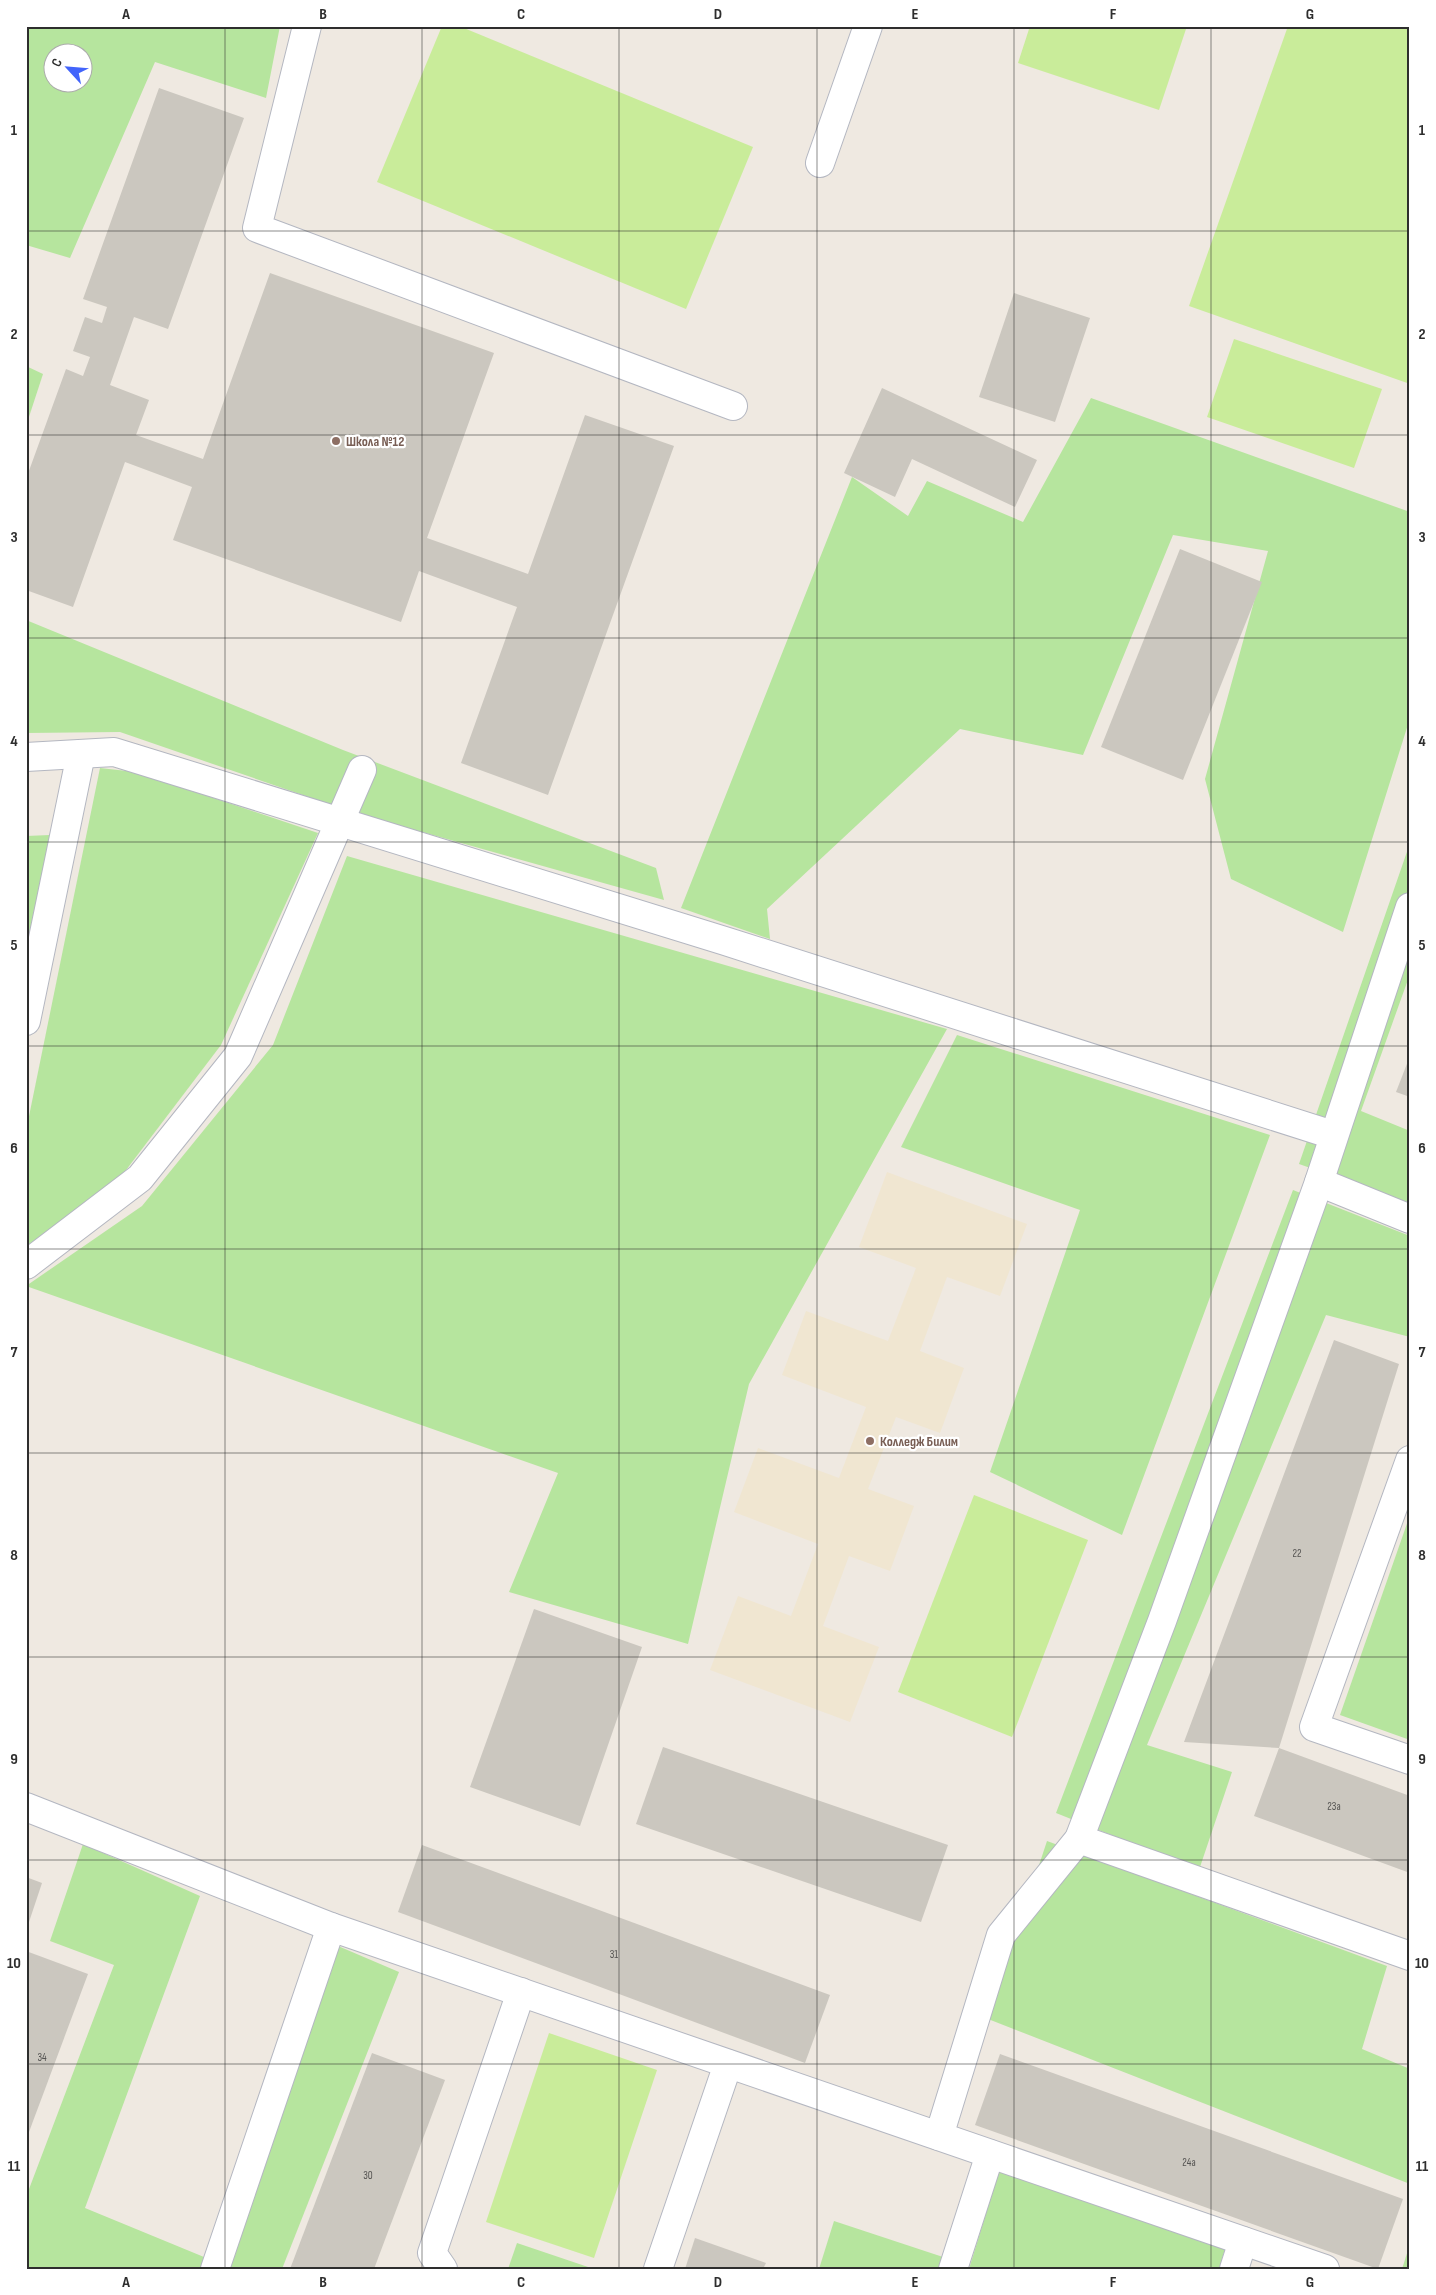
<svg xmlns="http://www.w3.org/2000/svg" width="1436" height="2295" viewBox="0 0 1436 2295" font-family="'Sofia Sans Condensed',sans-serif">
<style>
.education{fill:#f0e6d1}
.green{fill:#b6e59e;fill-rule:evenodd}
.pitch{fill:#c9ec9a}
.building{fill:#cbc7bf}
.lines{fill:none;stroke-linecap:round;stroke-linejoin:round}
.minor-casing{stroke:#b4b7c1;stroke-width:30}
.minor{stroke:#fff;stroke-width:28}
.grid{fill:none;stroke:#2e2e2e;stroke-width:1;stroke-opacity:0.55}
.education-dot{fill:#8d6e63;stroke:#fff;stroke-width:2}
.labels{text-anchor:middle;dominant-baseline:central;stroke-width:4.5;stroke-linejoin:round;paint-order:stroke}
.number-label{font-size:11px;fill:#555452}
.education-label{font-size:14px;font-weight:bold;fill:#785e54;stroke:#fff;text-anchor:start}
.neatline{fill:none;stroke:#2e2e2e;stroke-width:2}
.grid-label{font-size:16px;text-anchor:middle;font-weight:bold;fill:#2e2e2e}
</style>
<rect width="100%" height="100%" fill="#efe9e1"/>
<polygon class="education" points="887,1172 1027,1224 1000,1296 947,1277 920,1351 964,1368 940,1433 896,1417 868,1489 914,1506 890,1571 849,1556 823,1626 879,1647 850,1722 710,1670 738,1596 791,1616 818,1544 734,1512 758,1448 839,1478 866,1407 782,1375 806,1311 888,1341 916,1268 859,1247"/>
<g class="green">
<path d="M 26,26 L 280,26 L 266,98 L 155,62 L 70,258 L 26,245 ZM 52,52 L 82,52 L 82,82 L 52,82 Z"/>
<polygon points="26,366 43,374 26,426"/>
<polygon points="1091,398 1410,512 1410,718 1343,932 1231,879 1205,779 1268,551 1173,535 1083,755 960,729 767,909 770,939 681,908 852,477 908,516 927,481 1023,522"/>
<polygon points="26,620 343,750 656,868 664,900 358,814 120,732 26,733"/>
<polygon points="100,768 136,772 318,833 221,1045 120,1178 26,1247 26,1131"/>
<polygon points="50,835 26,950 26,836"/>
<polygon points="1410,843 1410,974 1361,1111 1410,1131 1410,1203 1299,1164"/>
<polygon points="347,856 947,1029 749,1384 688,1644 509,1592 558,1473 26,1286 142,1206 273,1045"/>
<polygon points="957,1035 1270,1135 1122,1535 990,1472 1080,1210 901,1147"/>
<polygon points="1293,1190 1410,1236 1410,1337 1326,1315 1147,1745 1232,1772 1199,1870 1056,1813"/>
<polygon points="1410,1515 1410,1740 1340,1715"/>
<polygon points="1047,1841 1387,1966 1362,2049 1410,2069 1410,2184 988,2019"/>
<polygon points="83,1844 200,1896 85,2208 204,2257 200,2269 26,2269 26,2197 114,1965 50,1941"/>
<polygon points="338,1946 399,1972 282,2269 225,2269"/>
<polygon points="999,2171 1226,2246 1219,2269 969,2269"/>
<polygon points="834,2221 943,2257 939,2269 819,2269"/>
<polygon points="517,2243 594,2269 508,2269"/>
<polygon points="1410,2244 1410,2269 1402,2269"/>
</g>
<g class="pitch">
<polygon points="442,26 459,26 753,147 686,309 377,182"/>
<polygon points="1030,26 1187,26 1159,110 1018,63"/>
<polygon points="1288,26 1410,26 1410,384 1189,306"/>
<polygon points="1234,339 1382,389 1354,468 1207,417"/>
<polygon points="974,1495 1088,1540 1012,1737 898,1692"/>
<polygon points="549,2033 657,2070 594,2258 486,2222"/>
</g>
<g class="building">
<polygon points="159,88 244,118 168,329 134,317 110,385 149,400 136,435 203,459 270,273 494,353 427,538 528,574 585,415 674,446 548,795 461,763 517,607 419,571 401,622 173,540 192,487 125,462 73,607 26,590 26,479 66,369 83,376 90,357 73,351 85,317 102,323 107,307 83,299"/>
<polygon points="1014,293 1090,318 1055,422 979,397"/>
<polygon points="882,388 1037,460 1015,507 912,459 895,497 844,473"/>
<polygon points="1180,549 1262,582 1183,780 1101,747"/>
<polygon points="1410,1056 1410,1097 1396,1092"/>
<polygon points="1334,1340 1399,1364 1279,1748 1410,1796 1410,1873 1254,1816 1279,1748 1184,1742"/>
<polygon points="534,1609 642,1647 580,1826 470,1787"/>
<polygon points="663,1747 948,1845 921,1922 636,1824"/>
<polygon points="422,1845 830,1995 805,2063 398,1912"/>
<polygon points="26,1877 42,1883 27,1928 26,1928"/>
<polygon points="26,1951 88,1974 26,2140"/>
<polygon points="372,2053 445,2080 374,2269 290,2269"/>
<polygon points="1000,2054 1403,2199 1378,2269 975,2125"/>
<polygon points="695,2238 766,2263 763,2269 685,2269"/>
</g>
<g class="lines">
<defs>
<g id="minor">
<polyline points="307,26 257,228 733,406"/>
<polyline points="820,163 868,26"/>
<polyline points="26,757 114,752 725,941 1333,1135"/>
<polyline points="26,1021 81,754"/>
<polyline points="1319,1182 1410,1219"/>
<polyline points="26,1265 140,1178 238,1056 362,770"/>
<polyline points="1410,1460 1314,1727 1410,1760"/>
<polyline points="26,1807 331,1927 1325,2269"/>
<polyline points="1079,1839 1410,1956"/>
<polyline points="939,2136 1001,1935 1079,1839 1162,1621 1319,1182 1410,907"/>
<polyline points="215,2269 331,1927"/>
<polyline points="443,2269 432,2253 521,1992"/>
<polyline points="658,2269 728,2064"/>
<polyline points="953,2269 990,2154"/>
<polyline points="1234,2269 1243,2241"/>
</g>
</defs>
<use href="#minor" class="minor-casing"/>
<use href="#minor" class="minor"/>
</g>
<path class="grid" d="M 225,26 L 225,2269M 422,26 L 422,2269M 619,26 L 619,2269M 817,26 L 817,2269M 1014,26 L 1014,2269M 1211,26 L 1211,2269M 26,231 L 1410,231M 26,435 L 1410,435M 26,638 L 1410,638M 26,842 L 1410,842M 26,1046 L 1410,1046M 26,1249 L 1410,1249M 26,1453 L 1410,1453M 26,1657 L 1410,1657M 26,1860 L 1410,1860M 26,2064 L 1410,2064"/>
<g class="education-dot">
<circle cx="336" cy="441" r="5"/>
<circle cx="870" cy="1441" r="5"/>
</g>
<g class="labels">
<g class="number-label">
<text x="1297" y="1553">22</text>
<text x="1334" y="1806">23а</text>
<text x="614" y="1954">31</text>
<text x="42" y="2057">34</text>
<text x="1189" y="2162">24а</text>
<text x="368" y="2175">30</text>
</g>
<g class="education-label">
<text x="346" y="441">Школа №12</text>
<text x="880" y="1441">Колледж Билим</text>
</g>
</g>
<rect width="1436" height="2295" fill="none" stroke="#ffffff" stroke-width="55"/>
<g transform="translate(68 68) rotate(296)"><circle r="24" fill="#ffffff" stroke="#ababab"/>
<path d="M0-4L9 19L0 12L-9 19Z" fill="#4264fb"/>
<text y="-8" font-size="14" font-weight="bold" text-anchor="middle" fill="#2e2e2e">С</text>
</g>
<rect x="28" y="28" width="1380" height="2240" class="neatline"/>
<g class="grid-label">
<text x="126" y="19">A</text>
<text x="323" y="19">B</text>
<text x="521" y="19">C</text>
<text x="718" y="19">D</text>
<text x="915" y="19">E</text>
<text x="1113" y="19">F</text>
<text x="1310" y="19">G</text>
<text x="14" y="135">1</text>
<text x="1422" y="135">1</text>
<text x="14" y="339">2</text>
<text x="1422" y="339">2</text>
<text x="14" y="542">3</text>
<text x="1422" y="542">3</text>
<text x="14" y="746">4</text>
<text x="1422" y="746">4</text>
<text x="14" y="950">5</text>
<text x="1422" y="950">5</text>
<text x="14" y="1153">6</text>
<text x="1422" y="1153">6</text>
<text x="14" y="1357">7</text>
<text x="1422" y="1357">7</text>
<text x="14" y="1560">8</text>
<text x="1422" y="1560">8</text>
<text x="14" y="1764">9</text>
<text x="1422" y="1764">9</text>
<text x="14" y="1968">10</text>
<text x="1422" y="1968">10</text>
<text x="14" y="2171">11</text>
<text x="1422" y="2171">11</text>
<text x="126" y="2287">A</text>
<text x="323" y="2287">B</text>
<text x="521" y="2287">C</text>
<text x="718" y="2287">D</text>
<text x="915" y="2287">E</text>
<text x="1113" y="2287">F</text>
<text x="1310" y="2287">G</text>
</g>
</svg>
